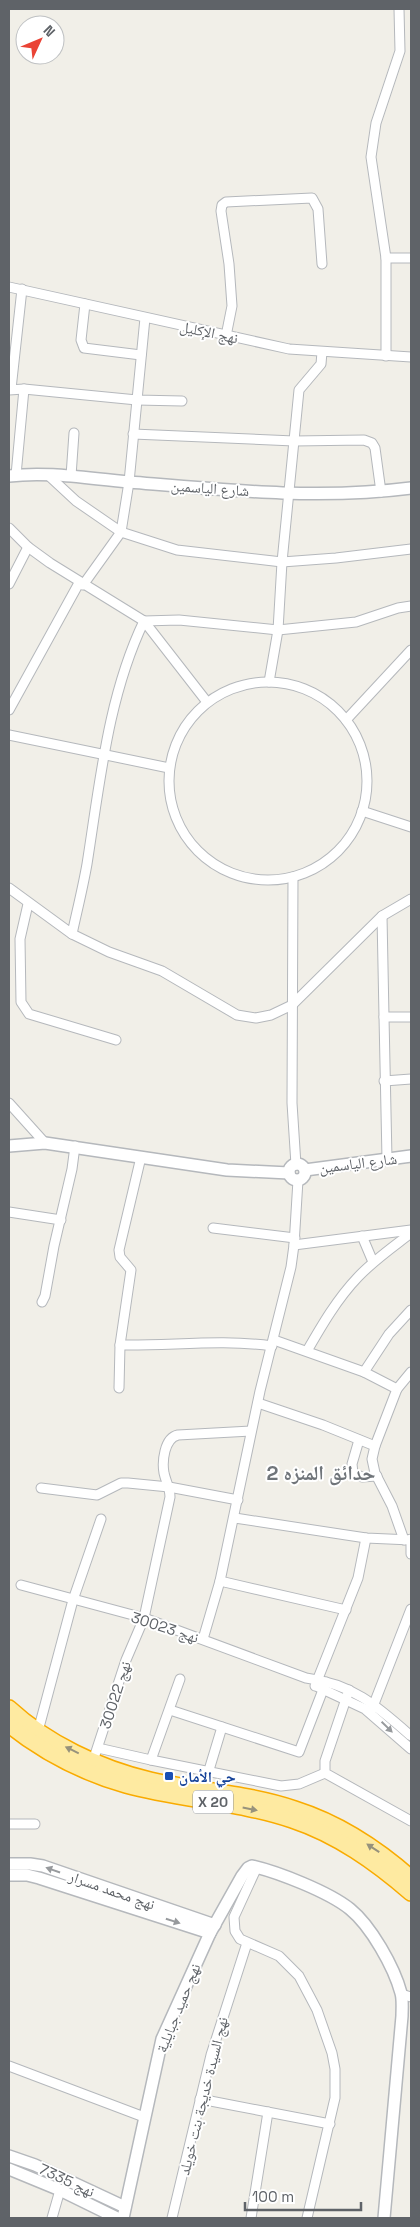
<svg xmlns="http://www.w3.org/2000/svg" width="420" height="2227" viewBox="0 0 420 2227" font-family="'Space Grotesk','Noto Naskh Arabic',sans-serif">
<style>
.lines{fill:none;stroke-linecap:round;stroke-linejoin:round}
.minor-casing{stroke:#b5b8bc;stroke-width:11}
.tertiary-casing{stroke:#b5b8bc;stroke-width:14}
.trunk-casing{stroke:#f9ab00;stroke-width:18}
.minor{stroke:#fff;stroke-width:9}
.tertiary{stroke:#fff;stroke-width:11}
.trunk{stroke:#feeaa1;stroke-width:15}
.oneway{fill:#979a9d}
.oneway2{fill:#97927c}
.transit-dot{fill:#1a4fb4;stroke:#fff;stroke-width:2}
.labels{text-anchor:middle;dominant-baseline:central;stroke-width:4;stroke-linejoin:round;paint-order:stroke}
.shield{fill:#fff;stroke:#8f9295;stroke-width:1}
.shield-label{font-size:14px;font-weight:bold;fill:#5f6368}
.street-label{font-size:15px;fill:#5f6368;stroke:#fff}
.transit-label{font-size:15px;font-weight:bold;fill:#164399;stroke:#fff;text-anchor:start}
.district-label{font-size:20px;font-weight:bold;fill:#70757a;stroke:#fff}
</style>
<rect width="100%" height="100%" fill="#f1efe8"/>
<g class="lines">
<defs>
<g id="minor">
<polyline points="386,258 411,258"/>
<polyline points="9,287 289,349 411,357"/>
<polyline points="85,304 81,340 84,348 141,355"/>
<polyline points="226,336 232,306 229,264 221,211 222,205 226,202 312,198 318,209 322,264"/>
<polyline points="386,356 386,258 371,157 376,123 400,51 399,9"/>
<polyline points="11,389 22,289"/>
<polyline points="9,390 24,389 137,400 182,401"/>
<polyline points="133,434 294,441 364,440 372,443 375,448 381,492"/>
<polyline points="16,475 24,389"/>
<polyline points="48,475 76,501 121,532 177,550 282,562 336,558 411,549"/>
<polyline points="71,476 74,433"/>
<polyline points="9,528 28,547 50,563 144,621 207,702"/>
<polyline points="9,584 28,547"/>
<polyline points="83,585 121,532 129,482 145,318"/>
<polyline points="144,621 179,620 278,630 356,622 398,608 411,606"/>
<circle cx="268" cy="781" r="99"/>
<polyline points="269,682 278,630 282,562 299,390 321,364 322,352"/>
<polyline points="9,710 79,583"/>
<polyline points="346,720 411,650"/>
<polyline points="9,735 169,768"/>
<polyline points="362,811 411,827"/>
<polyline points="293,877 292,1103 296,1165"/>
<path d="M 9,888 L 72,934 C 77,911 83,887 87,864 C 100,782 108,696 144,621"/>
<polyline points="28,904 20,939 21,1002 29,1014 116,1040"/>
<polyline points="382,916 384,1017 411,1017"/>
<polyline points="72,934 109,952 162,971 237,1015 256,1018 271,1015 292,1005 382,916 411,899"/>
<polyline points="384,1017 387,1159"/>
<polyline points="384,1081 411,1079"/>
<polyline points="9,1103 45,1143"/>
<polyline points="9,1212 61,1220"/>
<polyline points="213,1228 295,1238"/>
<polyline points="362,1236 373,1262"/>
<polyline points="294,1245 411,1230"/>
<polyline points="42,1302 45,1296 54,1246 72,1169 75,1146"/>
<polyline points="274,1340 364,1372"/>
<path d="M 120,1345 C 171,1346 221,1339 272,1346"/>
<path d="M 307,1351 C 322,1325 337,1299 358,1277 C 374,1260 393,1247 411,1233"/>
<polyline points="119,1388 120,1345 131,1270 120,1257 119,1250 141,1157"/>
<polyline points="397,1389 411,1372"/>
<polyline points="258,1403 323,1425 375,1446"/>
<polyline points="359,1440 352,1464 353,1473 362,1477 377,1476"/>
<polyline points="41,1488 97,1495 121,1483 128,1483 169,1487 238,1500"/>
<polyline points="235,1518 366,1538 411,1540"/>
<polyline points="411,1539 411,1554"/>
<polyline points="404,1540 392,1506 375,1473 372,1459 375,1446 397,1389 364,1372 389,1334 411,1310"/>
<polyline points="220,1581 260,1391 291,1267 294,1245 298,1180"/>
<path d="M 21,1585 L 144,1618 L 306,1678 C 353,1684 377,1706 411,1736"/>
<polyline points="203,1639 220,1581 346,1610"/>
<polyline points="315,1686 358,1578 366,1538"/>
<polyline points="318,1687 365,1709 411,1749"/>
<polyline points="349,1690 325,1761 325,1773 411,1821"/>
<polyline points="372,1709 411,1609"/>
<polyline points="170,1710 299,1752 326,1682"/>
<polyline points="38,1731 73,1600 101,1519"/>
<polyline points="98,1748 151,1760 281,1786 299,1784 325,1773"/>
<polyline points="151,1760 180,1679"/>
<path d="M 92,1764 L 126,1660 L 144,1618 L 170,1497 C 170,1488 166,1482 164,1473 C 162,1462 164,1438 178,1435 L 251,1431"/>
<polyline points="209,1770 222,1727"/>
<polyline points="9,1824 35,1824"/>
<polyline points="257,1867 234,1917 235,1931 240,1939 279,1956 299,1976 317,2010 332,2053 335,2069 335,2098 307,2218"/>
<polyline points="401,1994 411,1997"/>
<polyline points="9,2066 144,2117"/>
<polyline points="200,2099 330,2124"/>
<polyline points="52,2218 60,2190"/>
<polyline points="172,2218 211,2055 247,1943"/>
<polyline points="251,2218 268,2112"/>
</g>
<g id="tertiary">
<path d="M 9,476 C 49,471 90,479 130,482 C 224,490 318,500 411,488"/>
<polyline points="9,1146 45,1143 227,1170 289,1173"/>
<circle cx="297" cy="1172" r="8"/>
<polyline points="305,1170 411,1156"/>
<polyline points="9,1864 30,1864 43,1866 215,1925"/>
<polyline points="9,1875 27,1875 39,1878 210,1933"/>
<polyline points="9,2156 35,2165 125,2207"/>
<polyline points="9,2169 60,2190 117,2218"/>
<path d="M 123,2218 L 162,2039 L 210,1933 L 242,1876 L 248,1868 L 252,1866 C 278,1872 329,1892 350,1909 C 371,1926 394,1967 401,1993 C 403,2000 402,2009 402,2016 L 384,2218"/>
</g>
<g id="trunk">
<path d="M 9,1708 C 47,1743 99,1768 150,1780 C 198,1791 248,1793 295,1809 C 339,1823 377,1848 411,1878"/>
<path d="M 9,1725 C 43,1752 83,1773 126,1785 C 181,1800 239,1802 292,1820 C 337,1835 375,1862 411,1893"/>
</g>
</defs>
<use href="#minor" class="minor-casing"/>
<use href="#tertiary" class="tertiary-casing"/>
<use href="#trunk" class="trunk-casing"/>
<use href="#minor" class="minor"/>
<use href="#tertiary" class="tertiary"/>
<use href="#trunk" class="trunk"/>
</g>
<defs><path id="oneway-solid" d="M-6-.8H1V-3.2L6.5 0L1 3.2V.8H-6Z" transform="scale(1.25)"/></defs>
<g class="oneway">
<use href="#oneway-solid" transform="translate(387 1727) rotate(44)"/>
<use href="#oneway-solid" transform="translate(53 1870) rotate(-161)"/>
<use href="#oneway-solid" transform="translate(173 1921) rotate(18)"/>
</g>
<g class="oneway2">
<use href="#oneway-solid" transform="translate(72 1750) rotate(-154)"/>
<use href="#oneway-solid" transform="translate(250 1809) rotate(11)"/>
<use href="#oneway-solid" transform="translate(373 1848) rotate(-147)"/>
</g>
<rect class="transit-dot" x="164" y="1771" width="10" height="10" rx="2.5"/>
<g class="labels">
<rect class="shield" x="193" y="1790.5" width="40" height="23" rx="4"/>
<g class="shield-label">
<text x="213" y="1802">X 20</text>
</g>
<g class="street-label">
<text transform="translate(209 332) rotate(12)">نهج الإكليل</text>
<text transform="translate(210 488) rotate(4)">شارع الياسمين</text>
<text transform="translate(358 1163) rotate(-7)">شارع الياسمين</text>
<text transform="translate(165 1627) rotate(18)">نهج 30023</text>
<text transform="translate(115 1695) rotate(-72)">نهج 30022</text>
<text transform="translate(112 1890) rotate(19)">نهج محمد مسرار</text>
<text transform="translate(178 2008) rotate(-68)">نهج حميد جبايلية</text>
<text transform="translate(203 2096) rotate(-76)">نهج السيدة خديجة بنت خويلد</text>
<text transform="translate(67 2180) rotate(25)">نهج 7335</text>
</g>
<g class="transit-label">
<text x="179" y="1776">حي الأمان</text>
</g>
<g class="district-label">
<text x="321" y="1473">حدائق المنزه 2</text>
</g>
</g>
<rect width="420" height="2227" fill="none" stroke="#5f6368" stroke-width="20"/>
<g transform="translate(40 40) rotate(46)"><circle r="24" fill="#ffffff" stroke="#bfc1c3"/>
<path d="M0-4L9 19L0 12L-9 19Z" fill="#ea4335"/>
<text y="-8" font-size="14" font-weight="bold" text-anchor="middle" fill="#5f6368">N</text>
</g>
<path d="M245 2202v8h116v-8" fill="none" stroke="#5f6368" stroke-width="2.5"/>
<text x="252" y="2202" font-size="15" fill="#5f6368" stroke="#ffffff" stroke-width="4" paint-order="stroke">100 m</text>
</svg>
